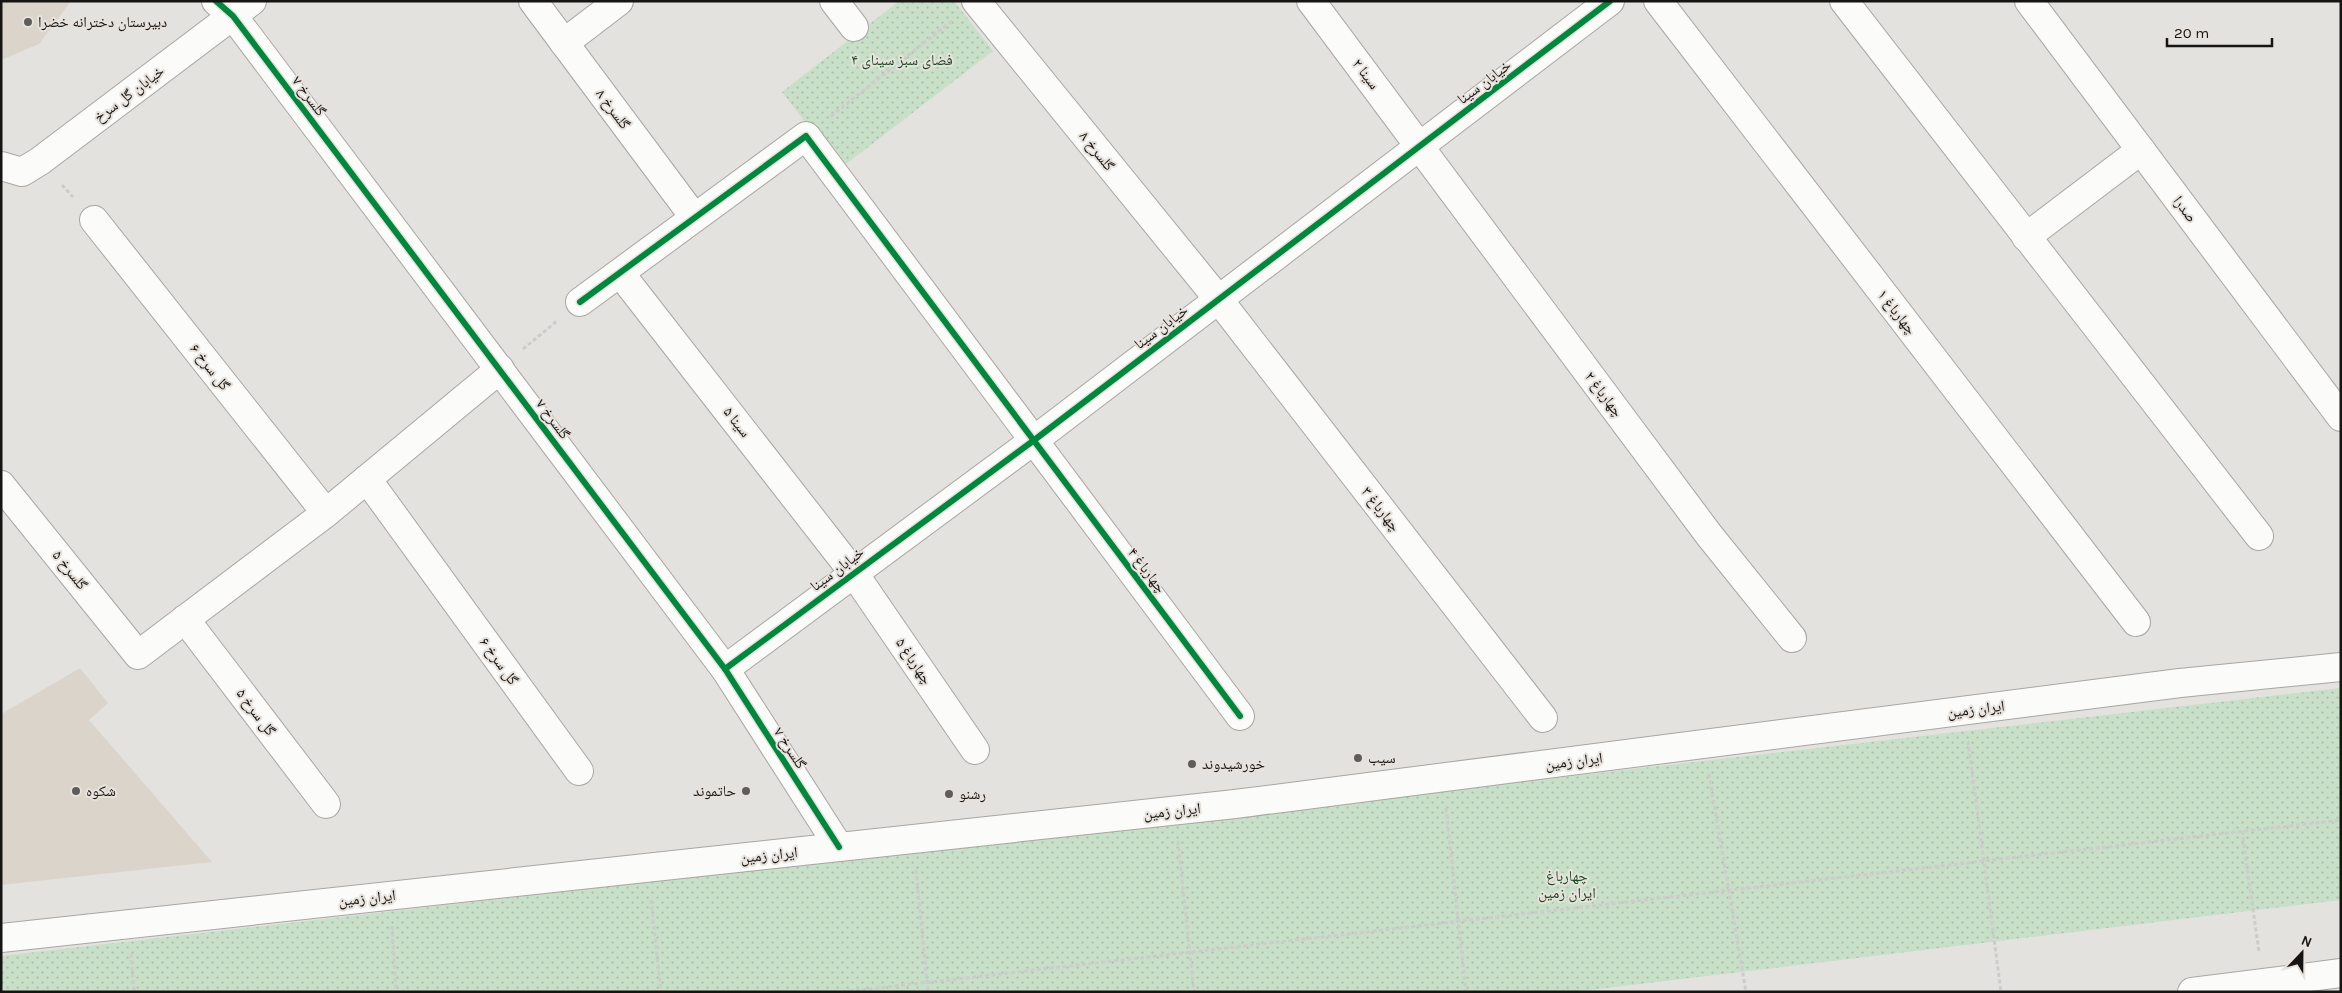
<svg xmlns="http://www.w3.org/2000/svg" width="2342" height="993" viewBox="0 0 2342 993" font-family="Karla,'Noto Naskh Arabic',sans-serif">
<style>
.built{fill:#dad4cb}
.park{fill:url(#park-dots)}
.lines{fill:none;stroke-linecap:round;stroke-linejoin:round}
.minor-casing{stroke:#a8a6a3;stroke-width:30}
.secondary-casing{stroke:#a8a6a3;stroke-width:30}
.path{stroke:#cdcccb;stroke-width:3;stroke-dasharray:4 2.5;stroke-linecap:butt}
.minor{stroke:#fbfbfa;stroke-width:28}
.secondary{stroke:#fbfbfa;stroke-width:28}
.cycleway-casing{stroke:#e7e2dc;stroke-width:9}
.cycleway{stroke:#00873e;stroke-width:6}
.poi-dot{fill:#5f5d5a;stroke:#e7e2dc;stroke-width:2}
.labels{text-anchor:middle;dominant-baseline:central;stroke-width:4;stroke-linejoin:round;paint-order:stroke}
.poi-label{font-size:15px;fill:#171513;stroke:#e7e2dc;text-anchor:start}
.park-label{font-size:15px;fill:#174b22;stroke:#e7e2dc}
.street-label{font-size:15px;fill:#171513;stroke:#e7e2dc}
</style>
<defs>
<pattern id="park-dots" width="8" height="8" patternUnits="userSpaceOnUse" patternTransform="scale(1.25)"><rect width="8" height="8" fill="#c8dfc8"/><path d="M2 2h.1M6 6h.1" fill="none" stroke="#abbeab" stroke-width="1.8" stroke-linecap="round"/></pattern>
</defs>
<rect width="100%" height="100%" fill="#e4e2df"/>
<g class="built">
<polygon points="1,1 71,1 39,44 1,60"/>
<polygon points="80,668 108,703 89,720 212,862 1,885 1,712 3,713"/>
</g>
<g class="park">
<polygon points="899,1 954,1 993,51 841,168 782,92"/>
<polygon points="2341,688 2341,900 1573,992 1,992 1,956"/>
</g>
<g class="lines">
<defs>
<g id="minor">
<polyline points="216,1 233,16 725,669 839,847"/>
<polyline points="533,1 694,217"/>
<polyline points="834,1 854,27"/>
<polyline points="976,1 1219,300 1543,718"/>
<polyline points="1311,1 1709,535 1792,638"/>
<polyline points="1658,1 2136,622"/>
<polyline points="1844,1 2259,536"/>
<polyline points="2029,1 2341,417"/>
<polyline points="564,43 619,1"/>
<polyline points="1,166 22,172 40,161 252,1"/>
<polyline points="94,220 326,513"/>
<polyline points="2026,237 2141,150"/>
<polyline points="620,273 853,572 975,750"/>
<polyline points="580,302 806,136 1240,716"/>
<polyline points="367,479 579,771"/>
<polyline points="1,485 138,655 326,513 500,369"/>
<polyline points="185,619 326,804"/>
<polyline points="725,669 1033,441 1610,1"/>
</g>
<g id="secondary">
<polyline points="1,938 1235,804 2180,683 2341,667"/>
<polyline points="2192,992 2341,973"/>
</g>
</defs>
<use href="#minor" class="minor-casing"/>
<use href="#secondary" class="secondary-casing"/>
<g class="path">
<polyline points="873,51 888,70"/>
<polyline points="831,116 952,21"/>
<polyline points="62,185 73,197"/>
<polyline points="523,349 557,321"/>
<polyline points="1968,741 2001,992"/>
<polyline points="1709,774 1746,992"/>
<polyline points="1446,808 1466,992"/>
<polyline points="2242,831 2259,952"/>
<polyline points="1178,841 1194,992"/>
<polyline points="916,870 928,992"/>
<polyline points="651,900 661,992"/>
<polyline points="392,926 396,992"/>
<polyline points="131,954 134,992"/>
<polyline points="843,992 2341,820"/>
</g>
<use href="#minor" class="minor"/>
<use href="#secondary" class="secondary"/>
<defs>
<g id="cycleway">
<polyline points="216,1 233,16 725,669 839,847"/>
<polyline points="580,302 806,136 1240,716"/>
<polyline points="725,669 1033,441 1610,1"/>
</g>
</defs>
<use href="#cycleway" class="cycleway-casing"/>
<use href="#cycleway" class="cycleway"/>
</g>
<g class="poi-dot">
<circle cx="28" cy="22" r="5"/>
<circle cx="1358" cy="758" r="5"/>
<circle cx="1192" cy="764" r="5"/>
<circle cx="76" cy="791" r="5"/>
<circle cx="746" cy="791" r="5"/>
<circle cx="949" cy="794" r="5"/>
</g>
<g class="labels">
<g class="poi-label">
<text x="38" y="22">دبیرستان دخترانه خضرا</text>
<text x="1368" y="758">سیب</text>
<text x="1202" y="764">خورشیدوند</text>
<text x="86" y="791">شکوه</text>
<text x="736" y="791" text-anchor="end">حاتموند</text>
<text x="959" y="794">رشنو</text>
</g>
<g class="park-label">
<text x="902" y="60">فضای سبز سینای ۴</text>
<text x="1567" y="876">چهارباغ<tspan x="1567" dy="17">ایران زمین</tspan></text>
</g>
<g class="street-label">
<text transform="translate(1366 74) rotate(53)">سینا ۲</text>
<text transform="translate(1484 82) rotate(-37)">خیابان سینا</text>
<text transform="translate(129 94) rotate(-37)">خیابان گل سرخ</text>
<text transform="translate(309 96) rotate(53)">گلسرخ ۷</text>
<text transform="translate(613 109) rotate(53)">گلسرخ ۸</text>
<text transform="translate(1097 151) rotate(51)">گلسرخ ۸</text>
<text transform="translate(2185 209) rotate(53)">صدرا</text>
<text transform="translate(1897 312) rotate(52)">چهارباغ ۱</text>
<text transform="translate(1161 327) rotate(-37)">خیابان سینا</text>
<text transform="translate(210 367) rotate(52)">گل سرخ ۶</text>
<text transform="translate(1604 394) rotate(53)">چهارباغ ۲</text>
<text transform="translate(553 419) rotate(53)">گلسرخ ۷</text>
<text transform="translate(737 422) rotate(52)">سینا ۵</text>
<text transform="translate(1381 509) rotate(52)">چهارباغ ۳</text>
<text transform="translate(837 569) rotate(-37)">خیابان سینا</text>
<text transform="translate(70 570) rotate(51)">گلسرخ ۵</text>
<text transform="translate(1147 570) rotate(53)">چهارباغ ۴</text>
<text transform="translate(499 661) rotate(54)">گل سرخ ۶</text>
<text transform="translate(914 661) rotate(56)">چهارباغ ۵</text>
<text transform="translate(1976 709) rotate(-7)">ایران زمین</text>
<text transform="translate(256 712) rotate(53)">گل سرخ ۵</text>
<text transform="translate(790 748) rotate(57)">گلسرخ ۷</text>
<text transform="translate(1574 761) rotate(-7)">ایران زمین</text>
<text transform="translate(1172 811) rotate(-6)">ایران زمین</text>
<text transform="translate(769 855) rotate(-6)">ایران زمین</text>
<text transform="translate(367 898) rotate(-6)">ایران زمین</text>
</g>
</g>
<rect width="2342" height="993" fill="none" stroke="#171513" stroke-width="5"/>
<g transform="translate(2302 953) rotate(22)" stroke="#e7e2dc" stroke-width="4" paint-order="stroke">
<path d="M0-4L9 19L0 12L-9 19Z" fill="#171513"/>
<text y="-8" font-size="14" font-weight="bold" text-anchor="middle" fill="#171513">N</text>
</g>
<path d="M2167 38v8h105v-8" fill="none" stroke="#171513" stroke-width="2.5"/>
<text x="2174" y="38" font-size="15" fill="#171513" stroke="#e7e2dc" stroke-width="4" paint-order="stroke">20 m</text>
</svg>
